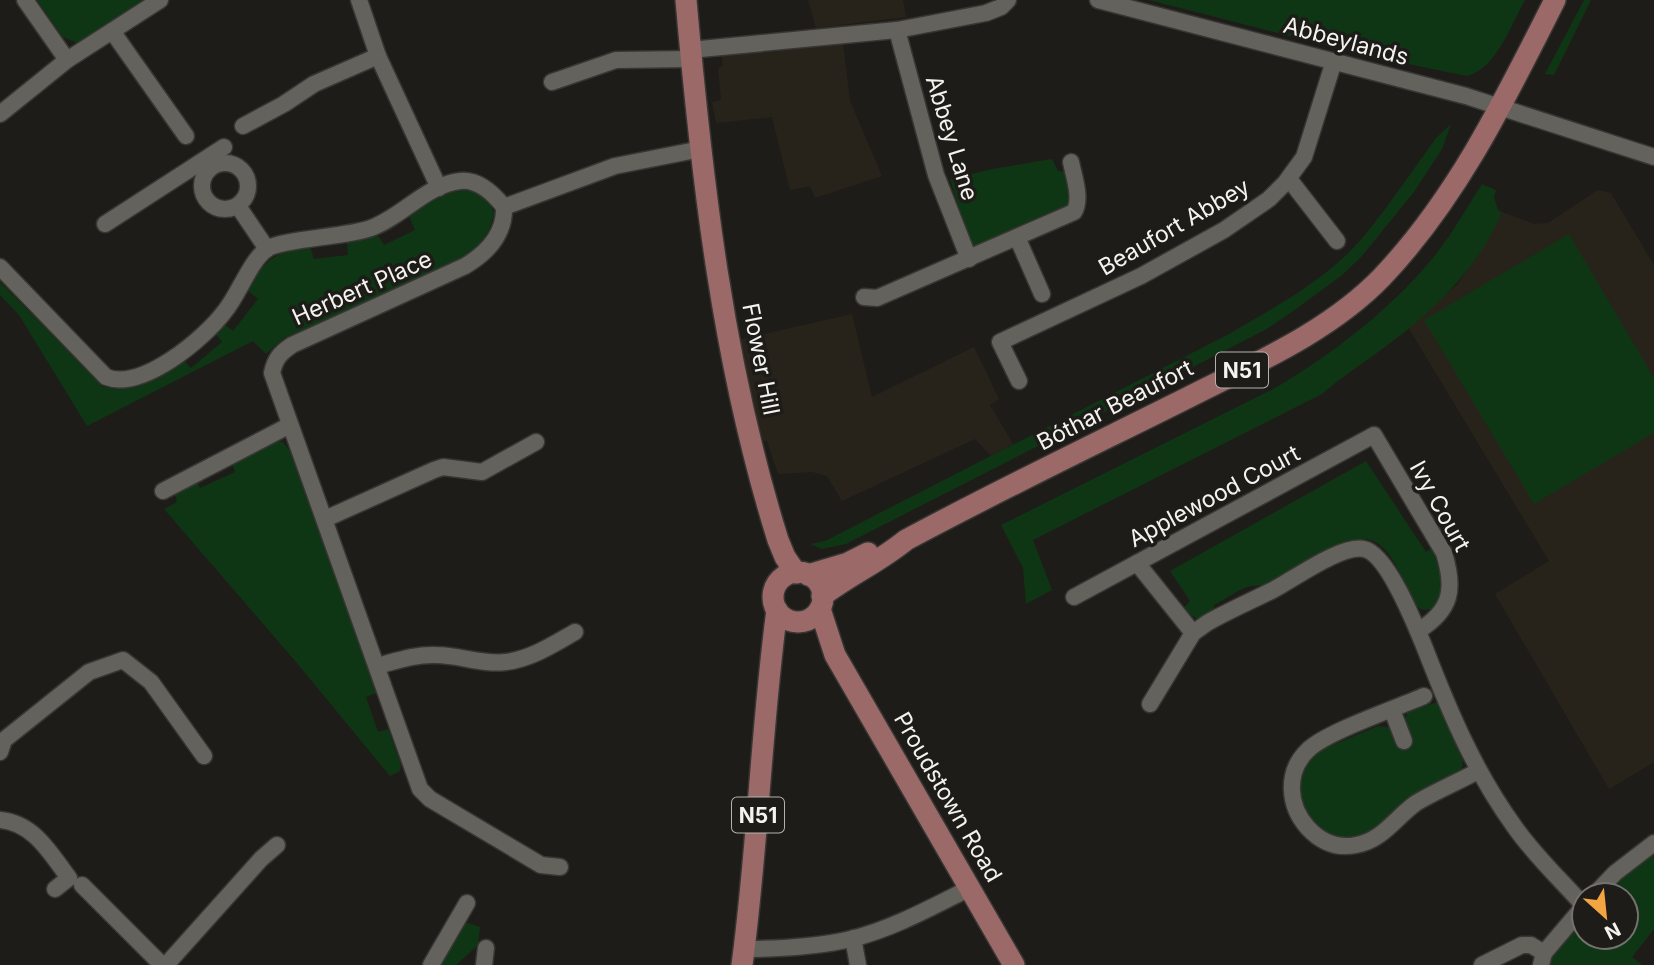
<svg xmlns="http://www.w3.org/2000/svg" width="1654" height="965" viewBox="0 0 1654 965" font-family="Inter,sans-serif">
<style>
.built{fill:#28231a}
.green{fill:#0f3614}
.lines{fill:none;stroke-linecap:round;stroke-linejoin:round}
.minor-casing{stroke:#373633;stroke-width:19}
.major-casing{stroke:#373633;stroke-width:24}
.minor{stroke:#64625d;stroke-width:16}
.major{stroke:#9a6968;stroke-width:21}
.labels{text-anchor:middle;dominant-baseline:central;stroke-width:7;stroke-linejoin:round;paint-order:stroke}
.shield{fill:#1e1c18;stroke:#b4b2af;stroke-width:2}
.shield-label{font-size:21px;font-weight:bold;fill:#f5f3f0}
.street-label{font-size:23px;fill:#f5f3f0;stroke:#1e1c18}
</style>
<rect width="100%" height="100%" fill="#1e1c18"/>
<g class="built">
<polygon points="808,0 903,0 906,17 816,28"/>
<polygon points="843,42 850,101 882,176 815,198 810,186 790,190 772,117 716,123 712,102 721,100 718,68 723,66 721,51"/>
<polygon points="1598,190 1611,193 1654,265 1654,762 1609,789 1495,594 1549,561 1408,327 1458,284 1482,248 1502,212 1534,224 1548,223"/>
<polygon points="852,314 872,397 974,347 999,399 990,405 1013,444 991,456 975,439 842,501 827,476 812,472 778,474 767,441 758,441 738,340"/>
</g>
<g class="green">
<polygon points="37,0 148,0 86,41 77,43 63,37"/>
<path d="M 1149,0 L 1525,0 C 1511,25 1496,69 1467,76 L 1364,55 Z"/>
<polygon points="1584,0 1591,0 1554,75 1545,74"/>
<path d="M 1451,124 L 1442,149 L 1414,192 L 1362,256 L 1341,276 L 1289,314 L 1265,330 L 1185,371 L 846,544 L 822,549 L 810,544 L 825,541 L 1229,334 C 1275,307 1328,279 1363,237 C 1389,206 1412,171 1436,138 Z"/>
<polygon points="1052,159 1058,171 1067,172 1072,201 1068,206 992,241 974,246 970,243 950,179 993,169"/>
<path d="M 1482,184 L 1496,190 L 1494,197 L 1498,210 L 1502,212 C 1478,271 1425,319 1374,355 C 1356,368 1339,379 1322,394 L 1033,540 L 1052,590 L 1026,604 L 1023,568 L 1001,525 L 1275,388 C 1331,355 1390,310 1432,259 C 1451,236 1466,209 1482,184 Z"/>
<path d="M 466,189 L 484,195 L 490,202 L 494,214 L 490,228 L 481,243 L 470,254 L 455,263 L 284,338 L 266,354 L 253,341 L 87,426 L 19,315 L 0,295 L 0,282 L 103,387 C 138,389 154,376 183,359 L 191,368 L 222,342 L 215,333 L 224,324 L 233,331 L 258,299 L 247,290 C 266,260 274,251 310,247 L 314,259 L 348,255 L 347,243 L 378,236 L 384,245 L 415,230 L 409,216 C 426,203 444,193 466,189 Z"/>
<polygon points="1569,234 1654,378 1654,433 1534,504 1424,320"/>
<polygon points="277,441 283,442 290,451 377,693 366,697 378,732 388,729 401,765 400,771 390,776 296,662 164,509 177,502 174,491 196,480 200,488 235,472 231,461"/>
<path d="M 1366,461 L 1426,552 L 1434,547 L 1446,582 L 1437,607 C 1432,609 1426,611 1421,609 C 1408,602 1398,549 1371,540 C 1348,532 1296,572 1274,582 C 1265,586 1256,585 1247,587 C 1236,591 1224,600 1214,605 L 1214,612 L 1197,619 L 1183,609 L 1190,601 L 1170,571 Z"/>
<polygon points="1438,702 1463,761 1462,769 1452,778 1365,836 1347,841 1328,834 1304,811 1298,778 1310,761 1321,750 1378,726 1388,727 1399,745 1404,720 1408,712"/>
<polygon points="1654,852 1654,929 1632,957 1642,965 1549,965 1552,954 1584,921 1584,937 1626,937 1626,895 1603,895"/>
<polygon points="465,922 480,927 478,945 456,965 439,965"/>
</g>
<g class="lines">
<defs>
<g id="minor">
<polyline points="25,0 67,60"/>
<polyline points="359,0 378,56 439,188"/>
<polyline points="1098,0 1466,96 1654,157"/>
<polyline points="897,30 936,175 969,259"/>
<polyline points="112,31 186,136"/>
<polyline points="690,50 897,30 986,13 1001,7 1008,0"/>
<polyline points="552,82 616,60 691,59"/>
<polyline points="0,114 67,60 160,0"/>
<polyline points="243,126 284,104 314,84 378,56"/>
<circle cx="225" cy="186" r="23"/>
<polyline points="1289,179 1337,241"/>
<polyline points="238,206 267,249"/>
<path d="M 504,207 C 505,234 487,253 465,266 L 292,345 C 280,353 275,359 272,373 L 420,789 L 430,799 L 541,865 L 560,867"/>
<polyline points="504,207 615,166 701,149"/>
<polyline points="105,224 224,147"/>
<polyline points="1017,237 1042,294"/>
<path d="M 0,267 L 106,377 C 142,391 204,339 225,311 C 239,294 250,261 267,249 C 281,239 347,237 371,228 C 402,217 426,185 460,181 C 478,179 493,193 504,207"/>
<path d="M 864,297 L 877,298 L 1074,212 C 1082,199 1074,177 1071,162"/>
<polyline points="1019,381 1000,342 1141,276 1224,230 1269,199 1285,183 1304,157 1334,61"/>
<polyline points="163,491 290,425"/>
<polyline points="325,519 434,470 443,467 482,472 536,442"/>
<polyline points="1137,563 1193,633"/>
<path d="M 1074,597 L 1374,435 L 1444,553 C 1455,589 1452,610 1418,631"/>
<path d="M 377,666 C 396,661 416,654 436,655 C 460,655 482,665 506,662 C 531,659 554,644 575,632"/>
<path d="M 1424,696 C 1397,708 1326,732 1308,750 C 1285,772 1288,806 1308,828 C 1321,842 1336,849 1356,845 C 1383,840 1395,818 1416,803 C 1436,791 1458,782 1478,771"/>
<path d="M 1150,704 L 1193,633 L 1207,623 C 1228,611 1251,601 1273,590 C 1294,579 1342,544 1364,549 C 1388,554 1417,629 1426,651 C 1450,713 1475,772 1514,826 C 1534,855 1561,880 1584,906"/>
<polyline points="1392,710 1404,741"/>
<polyline points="0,752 4,740 89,672 123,660 151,682 204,756"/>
<path d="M 0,820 C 34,823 50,853 69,878 L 55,889"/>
<polyline points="82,885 162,965"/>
<polyline points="1594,895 1615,873 1654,843"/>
<polyline points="853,938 858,965"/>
<path d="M 743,949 C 779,949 816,947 851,939 C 892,929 932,907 970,888"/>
<polyline points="166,965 261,859 277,845"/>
<polyline points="431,965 467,903"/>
<polyline points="484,965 486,948"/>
<polyline points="1482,965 1522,945 1531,945 1544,953"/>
<polyline points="1541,965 1544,953 1584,906"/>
</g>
<g id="major">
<path d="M 686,0 C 702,182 723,365 778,540 L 785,557 L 796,573"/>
<circle cx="798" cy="597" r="25"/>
<polyline points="808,575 848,563 868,553"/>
<path d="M 822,596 C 850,575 879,562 906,540 C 999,490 1095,444 1189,397 C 1256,363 1330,331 1382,277 C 1458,197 1506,97 1555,0"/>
<polyline points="820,609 835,655 1014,965"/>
<path d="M 742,965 C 758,847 761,728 777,610"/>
</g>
</defs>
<use href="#minor" class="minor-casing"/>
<use href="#major" class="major-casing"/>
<use href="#minor" class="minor"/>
<use href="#major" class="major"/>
</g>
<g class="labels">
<g class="shield">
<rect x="1216" y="352.5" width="52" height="35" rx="5"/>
<rect x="732" y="797.5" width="52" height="35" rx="5"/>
</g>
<g class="shield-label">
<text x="1242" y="370">N51</text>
<text x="758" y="815">N51</text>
</g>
<g class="street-label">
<text transform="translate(1346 41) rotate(15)">Abbeylands</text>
<text transform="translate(952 138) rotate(73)">Abbey Lane</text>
<text transform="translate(1174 227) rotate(-30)">Beaufort Abbey</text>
<text transform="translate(362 288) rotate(-24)">Herbert Place</text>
<text transform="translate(761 359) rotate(79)">Flower Hill</text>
<text transform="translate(1115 405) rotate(-27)">Bóthar Beaufort</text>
<text transform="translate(1214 496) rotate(-28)">Applewood Court</text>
<text transform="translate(1440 506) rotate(61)">Ivy Court</text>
<text transform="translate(948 797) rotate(60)">Proudstown Road</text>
</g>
</g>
<g transform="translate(1605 916) rotate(153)"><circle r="33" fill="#1e1c18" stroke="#74726e" stroke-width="2"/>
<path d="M0-5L12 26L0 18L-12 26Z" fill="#f2a541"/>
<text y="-10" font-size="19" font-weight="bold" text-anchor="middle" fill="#f5f3f0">N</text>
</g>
</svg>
